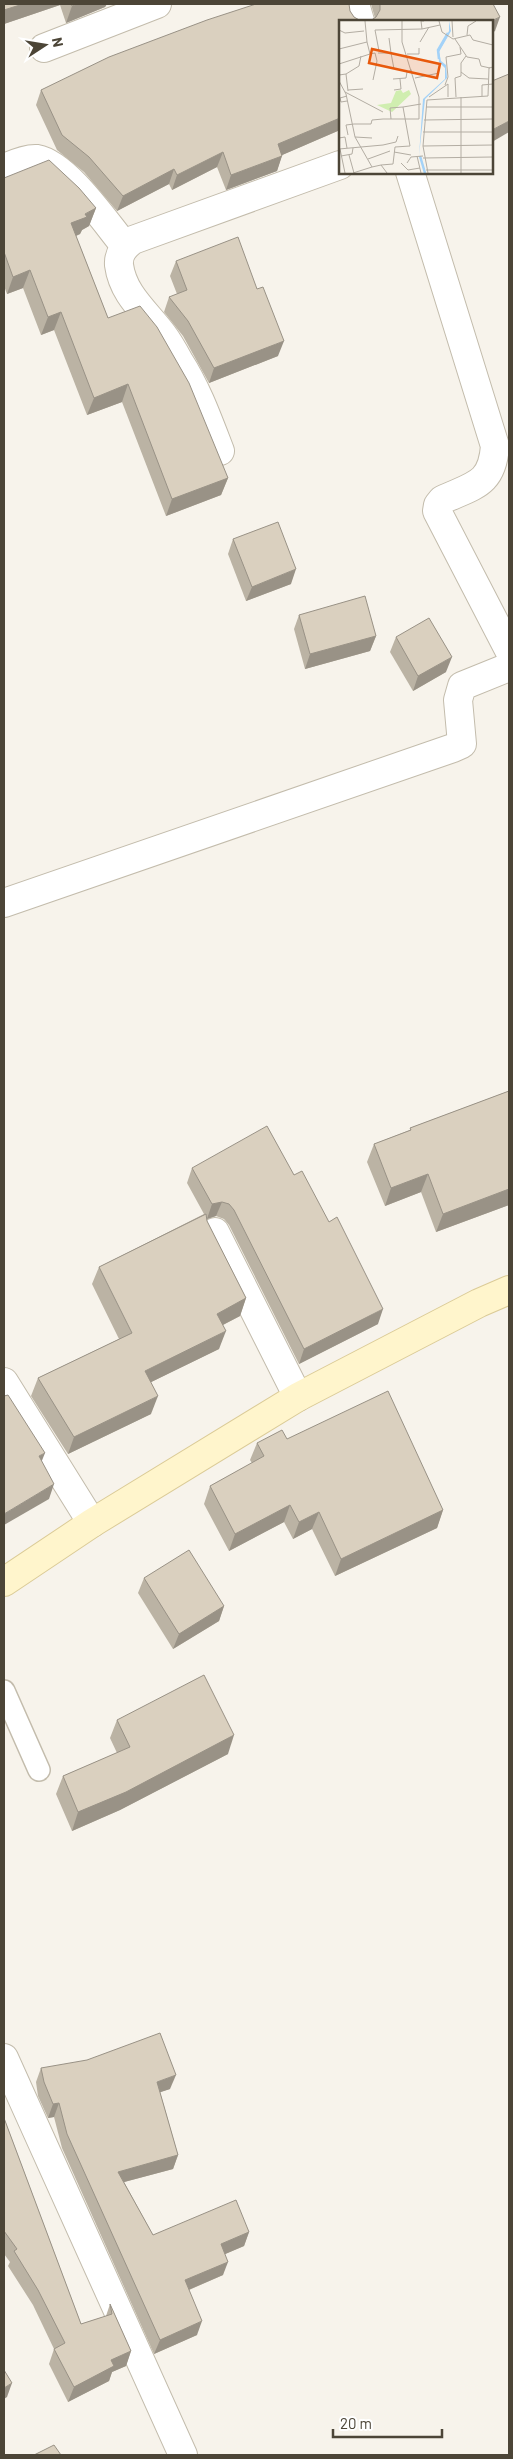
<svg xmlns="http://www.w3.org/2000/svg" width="513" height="2459" viewBox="0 0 513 2459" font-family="Barlow,sans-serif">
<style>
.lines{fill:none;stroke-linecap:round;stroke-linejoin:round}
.lane-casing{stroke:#c3bcac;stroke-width:24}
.street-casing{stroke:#c3bcac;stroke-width:30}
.secondary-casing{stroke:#dbcb97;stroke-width:30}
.lane{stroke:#fff;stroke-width:21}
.street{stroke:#fff;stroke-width:28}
.secondary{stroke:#fff5cc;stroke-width:28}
.wall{fill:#bbb3a4}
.shaded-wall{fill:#999286}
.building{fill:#dad0bf;stroke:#999286}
.inset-river{fill:none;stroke:#a3d2f8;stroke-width:2.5}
.inset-road{fill:none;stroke:#b3ada3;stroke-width:1}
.view{fill:#e8590c;fill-opacity:0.15;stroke:#e8590c;stroke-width:2.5}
.inset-edge{fill:none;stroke:#4c4537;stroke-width:2.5}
</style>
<rect width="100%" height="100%" fill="#f7f3eb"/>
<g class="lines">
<defs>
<polyline id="lane" points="4,1691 39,1770"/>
<g id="street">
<polyline points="355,4 360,21"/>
<polyline points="44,48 157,4"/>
<path d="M 4,168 C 13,164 27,158 37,159 C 66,164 106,223 125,246"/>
<path d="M 410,172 L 495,446 C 492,485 474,485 442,500 L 438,505 L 437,511 L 509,650"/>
<path d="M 220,451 C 208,420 197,389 179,361 C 174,352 169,343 163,335 C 146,312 123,295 119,265 C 118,253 125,246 133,240 L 340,165"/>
<polyline points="4,903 453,748 462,744 458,700 462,686 509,667"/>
<polyline points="215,1232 298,1397"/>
<polyline points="4,1382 92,1523"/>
<polyline points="4,2058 183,2455"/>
</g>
<polyline id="secondary" points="4,1582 92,1523 298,1397 479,1303 509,1290"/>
</defs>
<use href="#lane" class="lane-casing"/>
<use href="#street" class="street-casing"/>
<use href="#secondary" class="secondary-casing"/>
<use href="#lane" class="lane"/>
<use href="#street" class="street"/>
<use href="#secondary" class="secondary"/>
</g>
<g class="wall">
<polygon points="4,4 107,4 105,7 66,23 60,5 4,24"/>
<polygon points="371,4 493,4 495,31 340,21 340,130 282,155 277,171 226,190 217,167 172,190 169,184 117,211 84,172 57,150 36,105 41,90 350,11 354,17 361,21 370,21 375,18"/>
<polygon points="4,178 96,208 89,226 82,230 80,234 76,236 108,318 228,478 221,495 166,516 122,402 87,415 54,330 41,335 23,288 7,294 4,286"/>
<polygon points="176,261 257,289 278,356 209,383 183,336 164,312 169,297 177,294 170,276"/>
<polygon points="233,539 291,584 246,601 228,554"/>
<polygon points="299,615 376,636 370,651 305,669 294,629"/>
<polygon points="396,637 446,672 413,691 390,652"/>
<polygon points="509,1091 509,1205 436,1232 421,1192 385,1206 367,1162 374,1144 410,1130 410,1128"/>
<polygon points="192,1168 294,1175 378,1324 299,1364 229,1225 224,1219 216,1216 207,1219 207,1221 246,1298 240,1316 223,1325 219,1349 151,1382 151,1414 68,1454 31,1396 38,1378 119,1339 92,1284 99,1267 204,1214 187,1183"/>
<polygon points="287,1439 443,1510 437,1528 335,1576 312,1529 293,1539 284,1522 229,1551 204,1504 210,1486 252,1463 250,1460 257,1443"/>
<polygon points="144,1578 224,1606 219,1621 173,1649 138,1593"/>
<polygon points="117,1720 228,1754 120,1810 72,1831 56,1794 63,1776 117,1753 110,1738"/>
<polygon points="41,2068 170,2089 160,2092 178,2155 173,2169 124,2182 153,2235 249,2232 244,2246 225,2254 223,2275 189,2290 197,2335 154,2354 62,2148 54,2117 48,2118 38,2096 36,2082"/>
<polygon points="4,2118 81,2324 106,2316 110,2304 131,2351 126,2366 112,2372 109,2381 68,2402 49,2364 54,2349 33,2305 8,2266 10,2262 4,2254"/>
</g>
<g class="shaded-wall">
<polygon points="23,4 61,4 60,5 4,24 4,10"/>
<polygon points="79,4 107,4 105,7 66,23 72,6"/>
<polygon points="500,17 495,31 492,33 492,21"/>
<polygon points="340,118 340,130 273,159 278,144"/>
<polygon points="509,121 509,132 492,142 492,130"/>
<polygon points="223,152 217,167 172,190 177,175"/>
<polygon points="282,156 277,171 226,190 231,175"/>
<polygon points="174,169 169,184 117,211 123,196"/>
<polygon points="96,208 89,226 82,230 80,234 64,241 71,223"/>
<polygon points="30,270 23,288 7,294 13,277"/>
<polygon points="61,312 54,330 41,335 48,317"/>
<polygon points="284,341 278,356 209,383 214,368"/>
<polygon points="128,384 122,402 87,415 94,398"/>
<polygon points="228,478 221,495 166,516 172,499"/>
<polygon points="296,569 291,584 246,601 252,587"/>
<polygon points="376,636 370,651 305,669 310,654"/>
<polygon points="452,657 446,672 413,691 418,676"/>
<polygon points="428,1174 421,1192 385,1206 391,1188"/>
<polygon points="509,1189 509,1205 436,1232 443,1214"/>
<polygon points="222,1202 216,1216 207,1219 212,1204"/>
<polygon points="246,1298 240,1316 211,1331 217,1314"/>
<polygon points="383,1309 378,1324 299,1364 304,1349"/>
<polygon points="226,1331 219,1349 139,1388 145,1371"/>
<polygon points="158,1396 151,1414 68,1454 74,1437"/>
<polygon points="45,1453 39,1468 39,1456"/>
<polygon points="54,1484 49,1499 4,1525 4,1514"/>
<polygon points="290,1505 284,1522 229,1551 235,1534"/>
<polygon points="443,1510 437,1528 335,1576 341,1559"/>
<polygon points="319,1512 312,1529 293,1539 299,1522"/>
<polygon points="224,1606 219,1621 173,1649 179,1634"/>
<polygon points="234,1735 228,1754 120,1810 72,1831 78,1812"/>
<polygon points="176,2075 170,2089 152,2095 157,2082"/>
<polygon points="59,2103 54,2117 48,2118 53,2104"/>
<polygon points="178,2155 173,2169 113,2185 118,2172"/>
<polygon points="249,2232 244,2246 216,2258 221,2244"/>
<polygon points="228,2262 223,2275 179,2294 185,2280"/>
<polygon points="202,2321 197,2335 154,2354 160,2340"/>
<polygon points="131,2351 126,2366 112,2372 109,2381 68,2402 74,2387 111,2360"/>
<polygon points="12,2383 7,2397 4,2399 4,2388"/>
</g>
<g class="building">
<polygon points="4,4 23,4 4,10"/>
<polygon points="71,4 79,4 72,6"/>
<polygon points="256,4 349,4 350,11 354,17 361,21 370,21 376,17 380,10 380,4 493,4 500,17 491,21 340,21 340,118 278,144 282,156 231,175 223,152 177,175 174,169 123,196 89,157 62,135 41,90 109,57 207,20"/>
<polygon points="509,74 509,121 492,130 492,81"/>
<polygon points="49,160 79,188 96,208 85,214 87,217 71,223 108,318 140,306 157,327 189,383 228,478 172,499 128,384 94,398 61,312 48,317 30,270 13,277 4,252 4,178"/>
<polygon points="238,237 257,289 263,287 284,341 214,368 188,321 169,297 187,290 176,261"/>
<polygon points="278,522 296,569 252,587 233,539"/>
<polygon points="365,596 376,636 310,654 299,615"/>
<polygon points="429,618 452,657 418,676 396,637"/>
<polygon points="509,1091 509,1189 443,1214 428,1174 391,1188 374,1144 411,1130 410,1128"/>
<polygon points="267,1126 294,1175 302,1171 329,1222 337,1217 383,1309 304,1349 234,1210 229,1204 222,1202 212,1204 192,1168"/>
<polygon points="206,1214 207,1221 246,1298 217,1314 226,1331 145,1371 158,1396 74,1437 38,1378 132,1333 99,1267"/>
<polygon points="388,1391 443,1510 341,1559 319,1512 299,1522 290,1505 235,1534 210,1486 264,1456 257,1443 282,1430 287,1439"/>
<polygon points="8,1395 45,1453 39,1456 54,1484 4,1514 4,1396"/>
<polygon points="189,1550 224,1606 179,1634 144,1578"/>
<polygon points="204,1675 234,1735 126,1792 78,1812 63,1776 130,1747 117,1720"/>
<polygon points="160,2033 176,2075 157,2082 178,2155 118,2172 153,2235 236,2200 249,2232 221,2244 228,2262 185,2280 202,2321 160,2340 67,2134 59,2103 53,2104 44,2082 41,2068 87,2060"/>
<polygon points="4,2118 81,2324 112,2314 110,2304 131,2351 111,2360 114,2366 74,2387 54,2349 65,2343 38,2290 14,2251 17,2249 4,2231"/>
<polygon points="4,2370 12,2383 4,2388"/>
<polygon points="54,2445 61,2455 34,2455"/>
</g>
<g transform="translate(339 20)">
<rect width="154" height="154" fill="#f7f3eb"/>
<path d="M 62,70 L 64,73 L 70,70 L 72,74 L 53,92 L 38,85 L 52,83 L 57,71 Z" fill="#d0eeb0"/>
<path d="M 110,1 L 112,11 L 100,32 L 102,41 L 107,45 L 108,58 L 86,79 L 80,136 L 84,79 L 106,59 L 106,48 L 100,42 L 99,31 L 110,11 Z" fill="#a3d2f8"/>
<path class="inset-river" d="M 100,39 L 99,30 L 109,13M 81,136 L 86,153"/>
<path class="inset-road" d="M 85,1 L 82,1 L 83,9 L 101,5M 100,1 L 103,12 L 114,19 L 131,15 L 134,20 L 154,25M 113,1 L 114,17M 0,10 L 6,13 L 25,11M 128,15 L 129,6 L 137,1M 116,19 L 128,37 L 140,39 L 142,46 L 151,48M 81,22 L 90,7M 0,29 L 28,22 L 26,1M 40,31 L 36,10 L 83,9M 39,33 L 52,33 L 50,18M 52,33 L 55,49M 31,34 L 36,33 L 38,41 L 34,60M 68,34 L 80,34 L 80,28M 0,44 L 31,34 L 28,22M 122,52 L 130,58 L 149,59M 7,54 L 20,46 L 22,36M 0,55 L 7,54 L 9,71M 76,58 L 100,53M 54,59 L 67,58 L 68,52 L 73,50M 0,61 L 7,74 L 16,117 L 33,147 L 42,145 L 48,153M 106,65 L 109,57 L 107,37 L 122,34 L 121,27M 9,70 L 24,69M 55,70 L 62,69 L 61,59M 6,72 L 44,92M 8,76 L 1,78 L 2,82 L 8,81M 143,76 L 143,65 L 154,64M 90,77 L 109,64 L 109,77M 117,77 L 116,58 L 122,56 L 122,43 L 127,36M 122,77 L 122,153M 87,87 L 154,87M 52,99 L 51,88 L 64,87M 85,100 L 154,99M 15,104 L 32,104 L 33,100 L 44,99 L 80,99 L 80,77 L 63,22 L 63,1M 84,112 L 154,112M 9,115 L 7,105 L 15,104M 16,117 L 33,118M 0,118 L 6,117 L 8,128M 84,126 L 154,125M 0,129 L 44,125 L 57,122 L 59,116M 1,129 L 6,153M 55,132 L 72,135M 10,135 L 15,153M 2,136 L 13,134 L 14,128M 78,136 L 82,153M 84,138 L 154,137M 29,139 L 51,131M 62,143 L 69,150 L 81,148M 68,143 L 72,137 L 84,136M 42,145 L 54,144 L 56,127 L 71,126 L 64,87 L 82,84M 87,150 L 154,150M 14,153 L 33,147M 89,153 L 84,126 L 88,80 L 149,76 L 150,48 L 154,47"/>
<path class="view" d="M 33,29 L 101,44 L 98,58 L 30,43 Z"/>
<rect width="154" height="154" class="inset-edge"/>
</g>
<rect width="513" height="2459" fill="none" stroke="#4c4537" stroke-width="10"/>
<g transform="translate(45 45) rotate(78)" stroke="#ffffff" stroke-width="4" paint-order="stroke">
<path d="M0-4L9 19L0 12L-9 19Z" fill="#4c4537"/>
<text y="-8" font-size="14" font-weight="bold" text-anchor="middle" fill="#4c4537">N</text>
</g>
<path d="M333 2429v8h109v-8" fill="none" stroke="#4c4537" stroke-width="2.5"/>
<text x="340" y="2429" font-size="15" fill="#4c4537" stroke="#ffffff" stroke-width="4" paint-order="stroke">20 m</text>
</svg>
